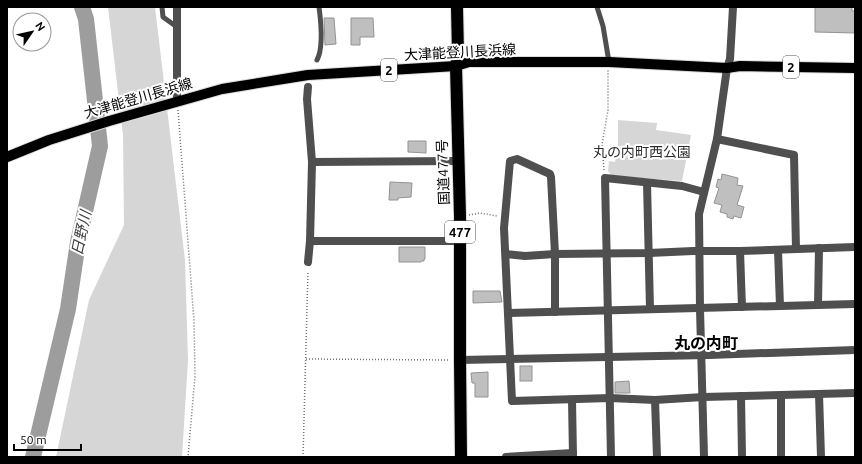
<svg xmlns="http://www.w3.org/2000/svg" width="862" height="464" viewBox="0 0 862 464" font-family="Ubuntu,'Noto Sans JP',sans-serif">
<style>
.green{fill:#d6d6d6}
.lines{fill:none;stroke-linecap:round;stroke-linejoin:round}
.river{stroke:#9d9d9d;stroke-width:16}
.building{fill:#bfbfbf;stroke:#939393}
.primary-casing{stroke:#dbdbdb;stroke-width:12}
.highway-casing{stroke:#dbdbdb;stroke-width:14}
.path{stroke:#717171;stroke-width:1.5;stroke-dasharray:1 2;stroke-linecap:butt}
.lane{stroke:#4f4f4f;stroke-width:5}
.street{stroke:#4f4f4f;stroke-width:8}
.primary{stroke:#000;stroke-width:10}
.highway{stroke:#000;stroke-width:12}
.labels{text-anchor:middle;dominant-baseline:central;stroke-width:4;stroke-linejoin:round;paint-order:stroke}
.shield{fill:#fff;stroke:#4c4c4c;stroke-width:1}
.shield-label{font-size:13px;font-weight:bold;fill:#000}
.street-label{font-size:14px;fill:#000;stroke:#fff}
.park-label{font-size:14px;fill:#2d2d2d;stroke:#fff}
.water-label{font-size:15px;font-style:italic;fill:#3e3e3e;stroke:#fff}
.quarter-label{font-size:16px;font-weight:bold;fill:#000;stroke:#fff}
</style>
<rect width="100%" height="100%" fill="#fff"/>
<g class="green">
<polygon points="108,7 155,7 185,260 188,360 182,457 56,457 89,300 124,225 123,135"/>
<polygon points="618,120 657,123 656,130 691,135 682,181 612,176 608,171 609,161 615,162 618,144"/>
</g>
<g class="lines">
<polyline class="river" points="33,457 68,309 78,242 100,146 86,19 82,7"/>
</g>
<g class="building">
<polygon points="815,7 852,7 852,11 855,11 855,33 815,32"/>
<polygon points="324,18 334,18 336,44 325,45"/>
<polygon points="351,18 373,18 374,37 360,37 360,45 351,45"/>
<polygon points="408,141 426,141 426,153 408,152"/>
<polygon points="722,174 738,178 737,185 743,186 737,205 744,207 741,218 734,216 733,219 727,217 727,214 720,212 722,205 714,203 719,188 716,187 718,179 721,180"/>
<polygon points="390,182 412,183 411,197 398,198 398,200 389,200"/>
<polygon points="399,247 425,247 425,259 424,259 424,261 421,261 421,262 399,262"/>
<polygon points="473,291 500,291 502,302 473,303"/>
<rect x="520" y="366" width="12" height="15"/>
<polygon points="488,372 488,397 475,397 475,383 472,383 471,373"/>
<polygon points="629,381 630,393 615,393 615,382"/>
</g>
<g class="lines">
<defs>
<polyline id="primary" points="7,157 49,140 109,121 222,89 308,75 456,66 469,62 609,62 727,68 740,66 855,68"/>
<polyline id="highway" points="457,7 458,54 456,66 460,216 460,360 461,457"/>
</defs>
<use href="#primary" class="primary-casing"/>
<use href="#highway" class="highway-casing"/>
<g class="path">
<polyline points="178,110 194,321 195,376 188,457"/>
<polyline points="604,170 602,145 608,110 608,70"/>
<polyline points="469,215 480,213 497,216"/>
<polyline points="306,359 450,360"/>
<polyline points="303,457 308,271"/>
</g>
<g class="lane">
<polyline points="162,7 163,17 177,27"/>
<polyline points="597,7 603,26 609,62"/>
<path d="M 317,60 C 324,47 321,22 319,7"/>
</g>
<g class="street">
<polyline points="177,7 177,101"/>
<polyline points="717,139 794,155 796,249"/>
<polyline points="312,162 458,161"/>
<polyline points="647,183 650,309"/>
<polyline points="310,241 460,241"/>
<polyline points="778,250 780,306"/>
<polyline points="740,251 742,307"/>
<polyline points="506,254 525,256 555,254 649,253 693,251 740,251 855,247"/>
<polyline points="308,262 310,241 312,162 307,99 308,87"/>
<polyline points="818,305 819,248"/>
<polyline points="555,312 555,254 551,177 550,174 517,159 510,161 504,228 512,401 610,398 655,400 703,397 855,393"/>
<polyline points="509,313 855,304"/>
<polyline points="460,360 709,355 855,350"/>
<polyline points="819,394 821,457"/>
<polyline points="781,395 781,457"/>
<polyline points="741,396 742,457"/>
<polyline points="572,400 573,456"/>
<polyline points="655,400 657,457"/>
<polyline points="506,457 573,453"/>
<polyline points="611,457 605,178 682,186 704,192"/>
<polyline points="704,457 700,309 699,214 717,139 727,68 730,59 733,7"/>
</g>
<use href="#primary" class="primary"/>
<use href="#highway" class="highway"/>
</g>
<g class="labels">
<g class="shield">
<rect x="783" y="56" width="16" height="22" rx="3"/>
<rect x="381" y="59" width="16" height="22" rx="3"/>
<rect x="445" y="221" width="30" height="22" rx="3"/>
</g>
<g class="shield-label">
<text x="791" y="67">2</text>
<text x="389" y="70">2</text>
<text x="460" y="232">477</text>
</g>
<g class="street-label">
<text transform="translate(460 52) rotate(-3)">大津能登川長浜線</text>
<text transform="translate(138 98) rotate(-16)">大津能登川長浜線</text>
<text transform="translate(443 172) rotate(-92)">国道477号</text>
</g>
<g class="park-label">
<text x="642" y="152">丸の内町西公園</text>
</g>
<g class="water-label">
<text transform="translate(81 233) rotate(-78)">日野川</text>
</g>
<g class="quarter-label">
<text x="706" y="343">丸の内町</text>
</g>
</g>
<rect width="862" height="464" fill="none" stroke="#000000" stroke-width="16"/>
<g transform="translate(32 32) rotate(56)"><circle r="19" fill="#ffffff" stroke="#999999"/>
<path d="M0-3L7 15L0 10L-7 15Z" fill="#000000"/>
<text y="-6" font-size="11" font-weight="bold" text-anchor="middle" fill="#000000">N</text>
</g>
<path d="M14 444v6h67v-6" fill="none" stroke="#000000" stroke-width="2"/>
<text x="20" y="444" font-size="12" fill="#000000" stroke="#ffffff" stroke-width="3" paint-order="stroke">50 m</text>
</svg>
